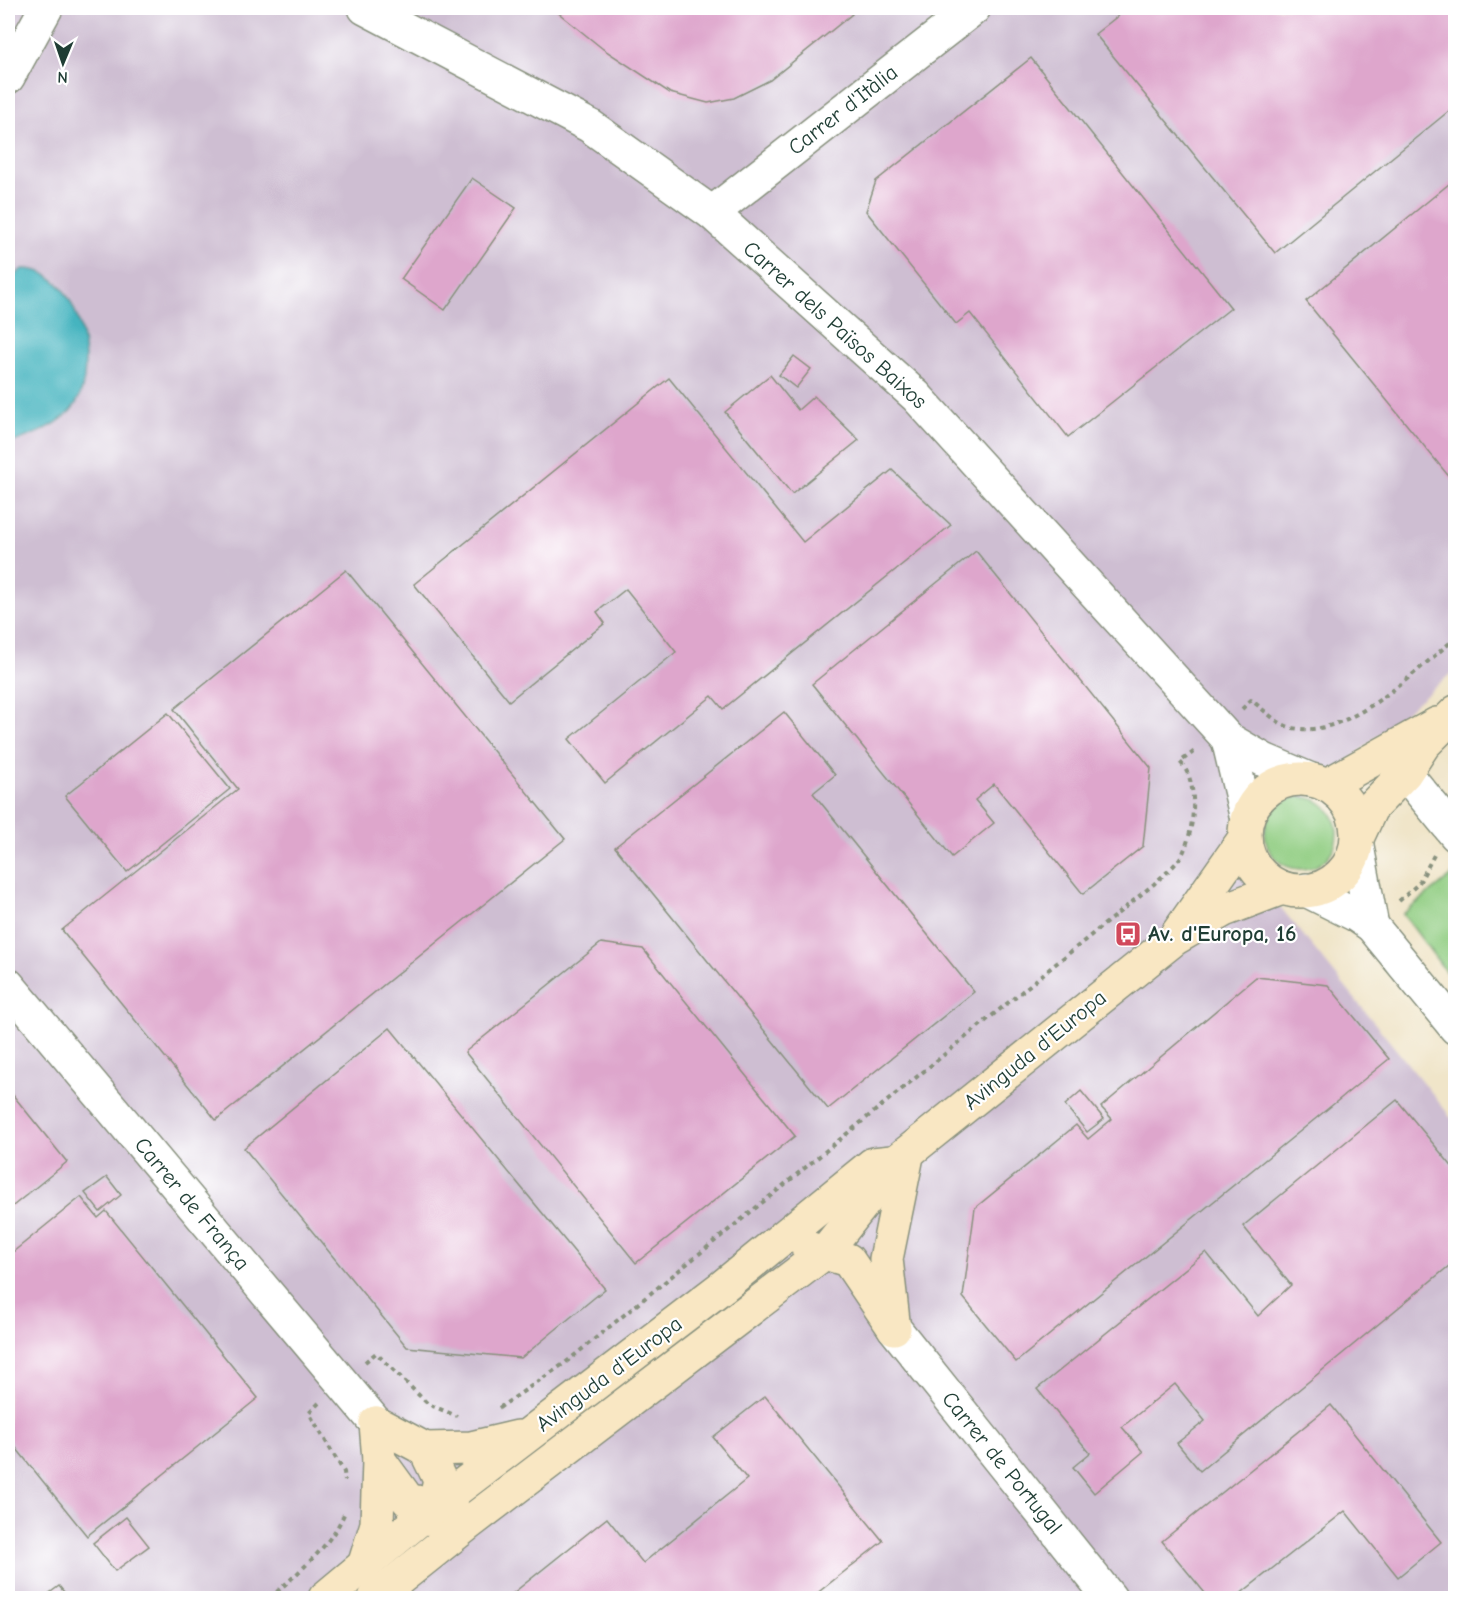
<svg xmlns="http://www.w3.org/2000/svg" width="1463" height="1606" viewBox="0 0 1463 1606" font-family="'Comic Neue',sans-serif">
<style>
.industrial{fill:#cebed2}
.green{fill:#91cd82;stroke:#58855b;stroke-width:1.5}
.water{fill:#45b4bf;stroke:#32787a;stroke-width:1.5}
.building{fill:#dea6cc}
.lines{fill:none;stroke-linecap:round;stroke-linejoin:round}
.street-casing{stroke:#88917e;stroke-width:36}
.secondary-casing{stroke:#88917e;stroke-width:36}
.path{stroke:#88917e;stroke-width:4;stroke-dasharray:4.5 4.5;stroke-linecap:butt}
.street{stroke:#fff;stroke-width:33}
.secondary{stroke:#f9e7c3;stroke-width:33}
.labels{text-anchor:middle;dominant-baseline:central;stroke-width:4.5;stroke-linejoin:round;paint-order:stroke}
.street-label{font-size:22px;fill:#1f3d34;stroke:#fff}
.poi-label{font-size:22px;font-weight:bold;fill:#1f3d34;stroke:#fff;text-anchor:start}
</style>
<rect width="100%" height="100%" fill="#fff"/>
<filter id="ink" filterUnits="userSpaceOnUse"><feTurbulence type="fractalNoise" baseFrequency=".0167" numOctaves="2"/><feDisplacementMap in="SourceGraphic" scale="12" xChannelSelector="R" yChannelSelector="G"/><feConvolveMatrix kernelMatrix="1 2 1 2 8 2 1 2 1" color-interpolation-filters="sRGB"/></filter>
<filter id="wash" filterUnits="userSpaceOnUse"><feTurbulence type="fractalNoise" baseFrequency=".008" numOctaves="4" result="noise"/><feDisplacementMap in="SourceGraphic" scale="24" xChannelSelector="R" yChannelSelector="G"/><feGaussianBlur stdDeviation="1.35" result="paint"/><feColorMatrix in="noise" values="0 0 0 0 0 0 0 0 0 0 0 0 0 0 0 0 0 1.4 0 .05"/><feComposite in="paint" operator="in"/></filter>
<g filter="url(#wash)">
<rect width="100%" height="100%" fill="#f0e5c9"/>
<polygon class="industrial" points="8,8 1455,8 1455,670 1238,855 1455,1122 1455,1598 8,1598"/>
<g class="green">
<circle cx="1301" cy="833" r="36"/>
<polygon points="1455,873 1455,984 1403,914"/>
</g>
<path class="water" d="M 22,269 C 79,266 99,368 75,405 C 61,426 30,436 8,444 L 8,282 Z"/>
<g id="blocks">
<g class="building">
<polygon points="559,8 843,8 852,14 770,80 734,98 708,103 670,93 603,49 556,11"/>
<polygon points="1128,8 1455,8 1455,106 1275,253 1095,34"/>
<polygon points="1031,58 1231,308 1068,437 970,313 956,324 866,211 876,181"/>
<polygon points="472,178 516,208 445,310 401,279"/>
<polygon points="1455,179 1455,484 1306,301"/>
<polygon points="794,356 811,369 796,388 779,375"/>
<polygon points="770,375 798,410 814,396 859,440 792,494 725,412"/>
<polygon points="669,378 803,542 892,470 951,525 723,709 712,696 605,783 569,739 676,652 626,589 597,612 605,623 509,701 414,584"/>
<polygon points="976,551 1151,768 1143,846 1083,894 994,784 975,800 994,823 952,857 812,684"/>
<polygon points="346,570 565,839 216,1120 62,930 238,789 174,709"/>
<polygon points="784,712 835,775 813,793 974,992 828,1109 615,847"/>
<polygon points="168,713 230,789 127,872 65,796"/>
<polygon points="601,943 643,949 795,1136 636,1263 465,1052"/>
<polygon points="1256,977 1328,985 1389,1059 1016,1362 963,1297 975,1208 1076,1125 1088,1139 1112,1119 1101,1107"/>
<polygon points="390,1028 605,1289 521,1358 407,1347 244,1148"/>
<polygon points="8,1089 67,1162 8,1210"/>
<polygon points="1081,1091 1104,1119 1087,1132 1065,1105"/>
<polygon points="1397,1100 1455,1170 1455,1261 1200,1471 1177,1443 1205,1421 1175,1384 1122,1427 1143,1452 1094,1493 1073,1467 1090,1453 1037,1389 1206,1252 1258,1316 1291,1285 1243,1226"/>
<polygon points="107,1177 121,1195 100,1212 85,1193"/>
<polygon points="81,1197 98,1218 106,1211 258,1398 87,1536 8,1438 8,1256"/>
<polygon points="765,1396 883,1541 811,1598 507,1598 607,1518 643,1563 747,1479 713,1437"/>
<polygon points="1331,1405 1441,1542 1398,1577 1345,1511 1235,1598 1209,1598 1162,1541"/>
<polygon points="126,1517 149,1546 115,1571 93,1543"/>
<polygon points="59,1586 69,1598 43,1598"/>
</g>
</g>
</g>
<g filter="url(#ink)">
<use href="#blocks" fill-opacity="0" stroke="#88917e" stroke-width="1.5"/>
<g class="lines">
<defs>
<g id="street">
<polyline points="365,8 590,126 712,213 916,396 1228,739 1264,760 1311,780"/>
<polyline points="8,77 46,8"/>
<polyline points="712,213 974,8"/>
<polyline points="1228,739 1247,819"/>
<polyline points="1405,773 1456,835"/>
<polyline points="1357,846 1372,926"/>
<polyline points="1306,890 1356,915 1372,926 1456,1028"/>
<polyline points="8,985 376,1423"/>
<polyline points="894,1328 1110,1598"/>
</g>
<g id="secondary">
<circle cx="1301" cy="835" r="56"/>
<polyline points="1327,785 1437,724"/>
<polyline points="1358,836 1371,808 1405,773 1424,744 1456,712"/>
<polyline points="1178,933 1245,838"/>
<polyline points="808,1248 848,1260 894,1328"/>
<polyline points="893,1321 886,1259 907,1156"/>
<polyline points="376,1423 379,1460 408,1500 452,1510"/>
<polyline points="376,1423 425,1449 440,1480 432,1519"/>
<polyline points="425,1449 471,1448 518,1437"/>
<polyline points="363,1569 377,1524 379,1460"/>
<polyline points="325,1598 435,1506 722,1287 873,1164 892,1162"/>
<polyline points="375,1598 469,1523 824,1253 897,1161 1174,939 1224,910 1282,888"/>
</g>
</defs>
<use href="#street" class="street-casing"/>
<use href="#secondary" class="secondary-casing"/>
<g class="path">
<path d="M 1242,709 L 1251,700 C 1262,708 1276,723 1289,727 C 1346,743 1414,671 1456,638"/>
<polyline points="1399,901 1419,883 1434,855"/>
<polyline points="365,1362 376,1353 428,1404 457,1416"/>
<polyline points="319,1403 309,1413 344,1472 345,1481"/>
<path d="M 499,1408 L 565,1363 L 1154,884 C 1163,875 1178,864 1183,853 C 1194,830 1200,782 1180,762 L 1196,750"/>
<path d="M 270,1598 C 298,1572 330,1548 345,1512"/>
</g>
<use href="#street" class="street"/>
<use href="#secondary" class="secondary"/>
</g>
</g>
<defs>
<symbol id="bus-square" viewBox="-11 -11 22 22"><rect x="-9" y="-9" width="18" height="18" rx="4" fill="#d1495b" stroke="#fff"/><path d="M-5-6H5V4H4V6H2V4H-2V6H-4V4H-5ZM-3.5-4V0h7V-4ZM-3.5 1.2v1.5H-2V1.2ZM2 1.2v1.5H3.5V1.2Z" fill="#fff"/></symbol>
</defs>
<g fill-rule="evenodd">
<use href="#bus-square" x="1113" y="919" width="30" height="30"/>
</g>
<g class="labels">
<g class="street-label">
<text transform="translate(843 110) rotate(-38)">Carrer d'Itàlia</text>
<text transform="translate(835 325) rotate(42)">Carrer dels Països Baixos</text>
<text transform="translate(1035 1050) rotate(-39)">Avinguda d'Europa</text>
<text transform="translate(192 1204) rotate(50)">Carrer de França</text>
<text transform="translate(609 1374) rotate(-37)">Avinguda d'Europa</text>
<text transform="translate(1002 1463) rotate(51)">Carrer de Portugal</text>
</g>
<g class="poi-label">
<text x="1148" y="934">Av. d'Europa, 16</text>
</g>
</g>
<rect width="1463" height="1606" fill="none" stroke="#fff" stroke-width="30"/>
<g transform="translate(63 63) rotate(182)" stroke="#ffffff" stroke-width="4.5" paint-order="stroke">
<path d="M0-4.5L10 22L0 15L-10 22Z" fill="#1f3d34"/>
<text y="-9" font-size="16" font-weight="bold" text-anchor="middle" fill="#1f3d34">N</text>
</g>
</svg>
